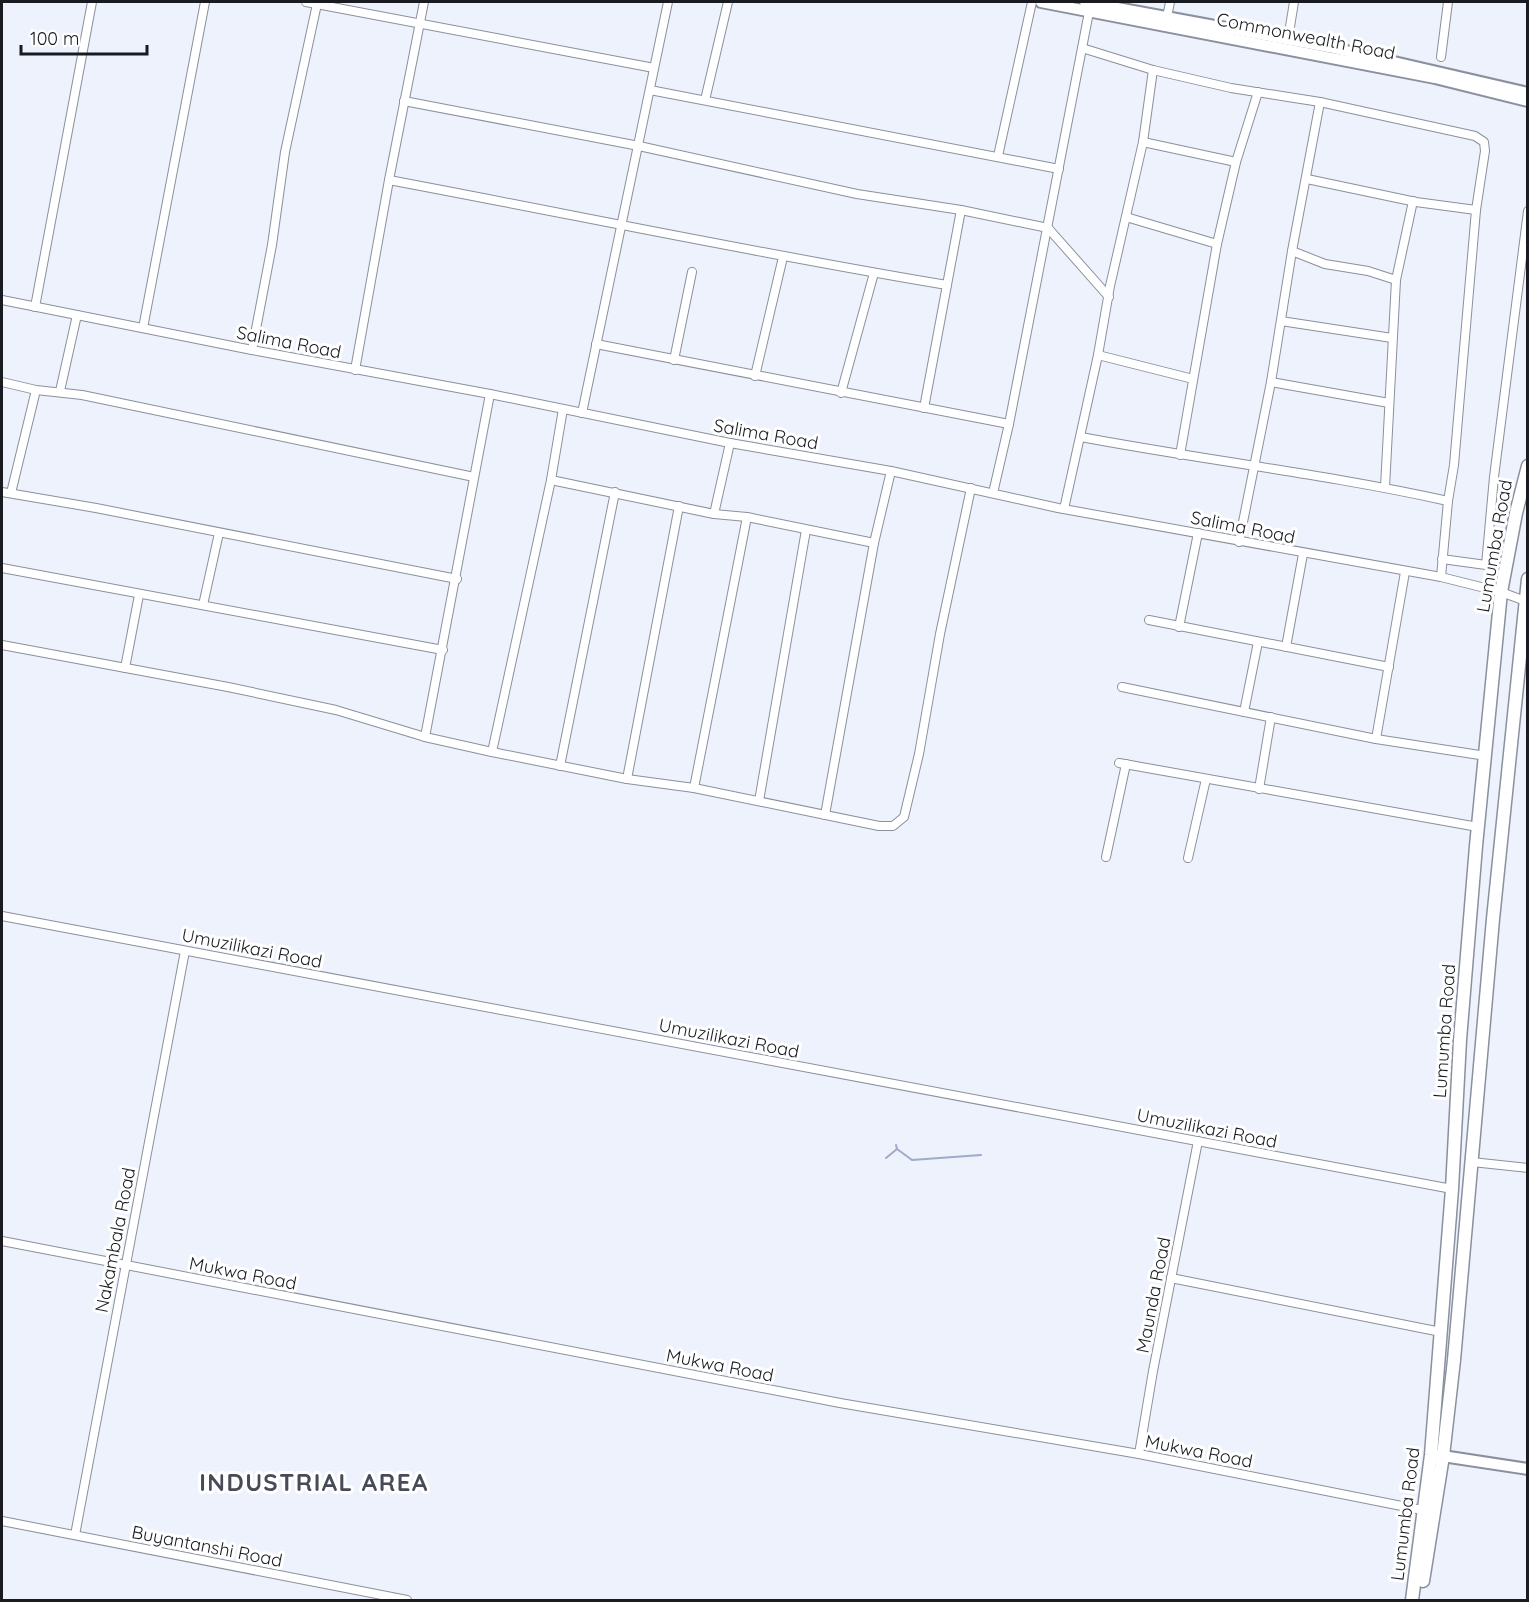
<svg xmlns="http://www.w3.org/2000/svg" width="1529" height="1602" viewBox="0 0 1529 1602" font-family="Quicksand,sans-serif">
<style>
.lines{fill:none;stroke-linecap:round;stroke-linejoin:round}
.stream{stroke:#9fabc7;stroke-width:2}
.street-casing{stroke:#8a909d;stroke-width:10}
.secondary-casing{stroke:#8a909d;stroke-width:14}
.primary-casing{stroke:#8a909d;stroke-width:15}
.street{stroke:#fff;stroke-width:8}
.secondary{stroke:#fff;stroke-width:10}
.primary{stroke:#fff;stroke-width:12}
.labels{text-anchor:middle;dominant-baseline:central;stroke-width:6;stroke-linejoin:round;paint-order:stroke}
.street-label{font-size:18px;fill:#191b20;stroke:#fff}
.district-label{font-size:24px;font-weight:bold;letter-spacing:1.5px;fill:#464b57;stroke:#fff}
</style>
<rect width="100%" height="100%" fill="#edf2fd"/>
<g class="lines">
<g class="stream">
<polyline points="896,1145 897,1149 912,1160 981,1155"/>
<polyline points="886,1158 897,1149"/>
</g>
<defs>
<g id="street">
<polyline points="306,2 654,68"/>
<polyline points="1167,17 1170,2"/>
<polyline points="1288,39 1294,2"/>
<polyline points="1082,48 1153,70 1231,88 1320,102 1475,136 1484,142 1485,151 1476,210 1454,465 1448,501 1441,577"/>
<polyline points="1441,57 1448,2"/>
<polyline points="650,90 1059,169"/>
<polyline points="705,100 728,2"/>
<polyline points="404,101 639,146 857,194 961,210 1048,228 1109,297"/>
<polyline points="1143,142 1236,162"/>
<polyline points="998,156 1032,2"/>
<polyline points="1307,179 1416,202 1476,210"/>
<path d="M 389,180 C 575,215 760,254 947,285"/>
<polyline points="1126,217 1217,244"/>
<polyline points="1292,251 1325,264 1368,271 1396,280"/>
<polyline points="2,300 252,350 490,394 730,443 891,471 1058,508 1441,577 1501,592 1528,602"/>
<polyline points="35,307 92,2"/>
<polyline points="1281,321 1392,338"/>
<polyline points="143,328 205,2"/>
<polyline points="596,344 1009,424"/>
<polyline points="252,350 272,245 285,152 317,4"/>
<polyline points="1098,355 1193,379"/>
<polyline points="674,360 692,272"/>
<polyline points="355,370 389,180 424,2"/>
<polyline points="755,376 783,257"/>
<polyline points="2,382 36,390 82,395 474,477"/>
<polyline points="1271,382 1389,403"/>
<polyline points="60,391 77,315"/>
<polyline points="841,393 874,273"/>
<polyline points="924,408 961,210"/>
<polyline points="582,413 668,2"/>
<path d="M 1081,437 C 1203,460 1326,474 1448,501"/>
<polyline points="1180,455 1217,244 1236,162 1258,92"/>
<polyline points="551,480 714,514 747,517 874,543"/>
<polyline points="1385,487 1396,280 1413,201"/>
<polyline points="2,492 96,508 457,579"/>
<polyline points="11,493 36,390"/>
<polyline points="993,493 1009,424 1089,12"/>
<polyline points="1064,509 1098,355 1110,286 1143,142 1153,70"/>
<polyline points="714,514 730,443"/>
<polyline points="1239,542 1271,382 1292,251 1320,102"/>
<polyline points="1442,559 1486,565 1494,477 1528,211"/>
<polyline points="2,568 443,650"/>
<polyline points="203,605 219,533"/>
<polyline points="1149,620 1389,667"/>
<polyline points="1179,627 1198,533"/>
<polyline points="2,645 228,687 336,710 425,737 492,752 627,779 694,788 879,826 893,826 904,817 919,754 940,634 971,488"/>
<polyline points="1286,647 1303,554"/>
<polyline points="125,668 139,595"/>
<polyline points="1122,687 1376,739 1486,756"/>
<polyline points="1244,712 1258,642"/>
<polyline points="425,737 490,394"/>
<polyline points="1376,739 1405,572"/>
<polyline points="492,752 551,480 563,409"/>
<polyline points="1119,763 1478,827"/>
<polyline points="560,766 615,492"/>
<polyline points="627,779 679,506"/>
<polyline points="694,788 747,517"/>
<polyline points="1259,789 1271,717"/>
<polyline points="759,801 806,530"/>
<polyline points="825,815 874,543 891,471"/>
<polyline points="1106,857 1126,764"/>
<polyline points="1188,858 1206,779"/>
<polyline points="2,916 1452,1189"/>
<polyline points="1472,1162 1528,1168"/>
<polyline points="2,1241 840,1403 1139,1454 1427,1511"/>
<polyline points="1171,1278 1441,1332"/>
<polyline points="1139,1454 1153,1371 1198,1141"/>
<polyline points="2,1521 407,1600"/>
<polyline points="75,1535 185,951"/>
</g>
<g id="secondary">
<polyline points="1041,2 1435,78 1528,101"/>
<polyline points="1085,2 1329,47 1528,93"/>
<polyline points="1436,1455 1528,1469"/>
</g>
<g id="primary">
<polyline points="1423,1581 1443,1456 1454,1360 1493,919 1528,579"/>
<polyline points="1412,1600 1431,1455 1452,1189 1460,1040 1476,846 1501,592 1516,513 1528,466"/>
</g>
</defs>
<use href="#street" class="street-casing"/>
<use href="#secondary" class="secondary-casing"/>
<use href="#primary" class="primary-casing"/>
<use href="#street" class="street"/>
<use href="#secondary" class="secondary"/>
<use href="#primary" class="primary"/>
</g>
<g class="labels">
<g class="street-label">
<text transform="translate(1306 36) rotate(11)">Commonwealth Road</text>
<text transform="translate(289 342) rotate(11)">Salima Road</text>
<text transform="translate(766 434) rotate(10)">Salima Road</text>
<text transform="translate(1243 527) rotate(11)">Salima Road</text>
<text transform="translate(1494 546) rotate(-80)">Lumumba Road</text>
<text transform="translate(252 948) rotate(11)">Umuzilikazi Road</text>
<text transform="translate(1444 1031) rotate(-86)">Lumumba Road</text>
<text transform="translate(729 1038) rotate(11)">Umuzilikazi Road</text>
<text transform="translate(1207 1128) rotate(11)">Umuzilikazi Road</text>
<text transform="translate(115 1240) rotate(-79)">Nakambala Road</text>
<text transform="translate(243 1273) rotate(11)">Mukwa Road</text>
<text transform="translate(1153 1295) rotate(-79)">Maunda Road</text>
<text transform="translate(720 1365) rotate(11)">Mukwa Road</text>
<text transform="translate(1199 1451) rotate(11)">Mukwa Road</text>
<text transform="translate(1405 1514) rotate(-83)">Lumumba Road</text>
<text transform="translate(207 1546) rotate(11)">Buyantanshi Road</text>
</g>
<g class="district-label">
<text x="314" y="1482">INDUSTRIAL AREA</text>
</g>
</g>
<rect width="1529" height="1602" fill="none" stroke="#191b20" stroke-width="6"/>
<path d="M21 45v9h126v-9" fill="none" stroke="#191b20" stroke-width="3"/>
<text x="30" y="45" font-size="18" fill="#191b20" stroke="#ffffff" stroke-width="4.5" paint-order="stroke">100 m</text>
</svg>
